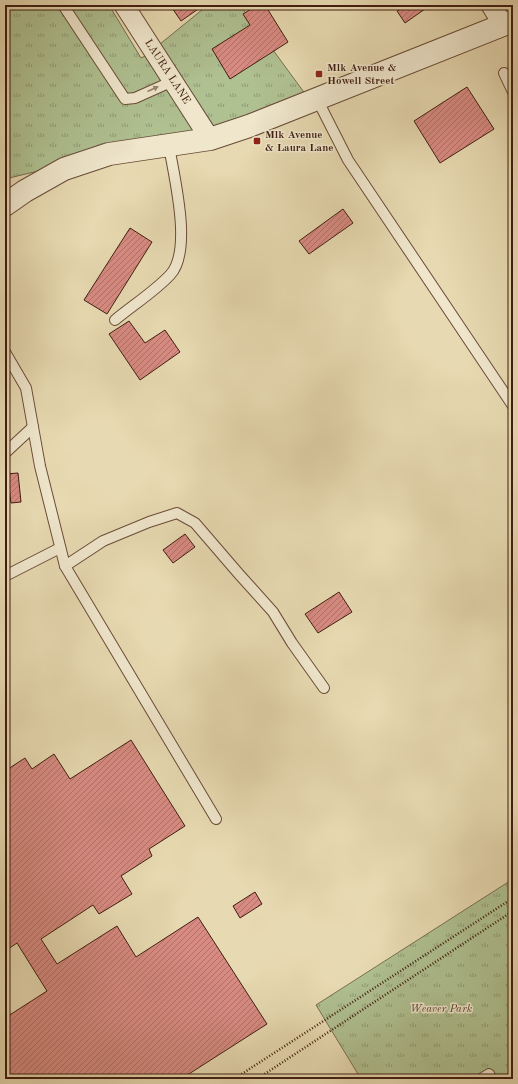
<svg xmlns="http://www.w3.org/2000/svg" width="518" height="1084" viewBox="0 0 518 1084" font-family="'Old Standard TT',serif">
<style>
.park{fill:url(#park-tufts);stroke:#786e50}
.building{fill:url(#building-hatch);stroke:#401d10}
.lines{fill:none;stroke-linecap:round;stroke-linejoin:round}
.service-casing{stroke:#6a4c38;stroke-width:12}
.minor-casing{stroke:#6a4c38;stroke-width:21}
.tertiary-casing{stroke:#6a4c38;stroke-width:24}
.path{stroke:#401d10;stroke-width:2.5;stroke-dasharray:1 2;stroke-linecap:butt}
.service{stroke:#efe6cc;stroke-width:10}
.minor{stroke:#efe6cc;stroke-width:19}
.tertiary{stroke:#efe6cc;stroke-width:22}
.oneway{fill:#98826e}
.poi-dot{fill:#8f2418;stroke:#efe6cc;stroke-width:1.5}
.labels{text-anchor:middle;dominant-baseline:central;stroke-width:3;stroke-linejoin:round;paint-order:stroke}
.poi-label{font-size:11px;font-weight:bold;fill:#401d10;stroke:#efe6cc;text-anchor:start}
.street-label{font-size:11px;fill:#401d10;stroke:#efe6cc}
.park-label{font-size:11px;font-style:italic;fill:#5c4630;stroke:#efe6cc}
</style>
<defs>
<pattern id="park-tufts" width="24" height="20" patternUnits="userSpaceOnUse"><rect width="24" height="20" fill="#afc091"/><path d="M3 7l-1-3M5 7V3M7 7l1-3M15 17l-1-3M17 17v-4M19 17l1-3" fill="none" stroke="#909b75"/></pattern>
<pattern id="building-hatch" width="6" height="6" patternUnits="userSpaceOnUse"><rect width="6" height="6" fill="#d88b82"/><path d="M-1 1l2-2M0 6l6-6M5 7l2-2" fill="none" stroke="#b17169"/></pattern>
</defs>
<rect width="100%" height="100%" fill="#e7d9b1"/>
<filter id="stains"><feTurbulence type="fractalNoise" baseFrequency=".005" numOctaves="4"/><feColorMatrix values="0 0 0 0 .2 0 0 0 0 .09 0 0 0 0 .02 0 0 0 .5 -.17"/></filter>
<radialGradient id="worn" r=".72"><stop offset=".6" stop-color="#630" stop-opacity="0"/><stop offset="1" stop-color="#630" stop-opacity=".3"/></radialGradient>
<g class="park">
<polygon points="5,5 109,5 141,58 145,56 195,133 5,179"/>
<polygon points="208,5 240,5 306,95 215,128 160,44"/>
<polygon points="513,879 513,1079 361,1079 316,1005"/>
</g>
<g class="building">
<polygon points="170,5 204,5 181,21"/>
<polygon points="258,5 265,5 288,42 230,79 212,49 250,25 243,14"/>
<polygon points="398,5 422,5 425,9 405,23 397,11 401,9"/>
<polygon points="467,87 494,129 440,163 414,121"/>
<polygon points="343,209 353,223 309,254 299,241"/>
<polygon points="130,228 152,242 107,314 84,300"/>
<polygon points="129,321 145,343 165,330 180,352 140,380 109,334"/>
<polygon points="18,473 21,502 11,503 9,488 5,489 5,474"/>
<polygon points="185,534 195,547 173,563 163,550"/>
<polygon points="339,592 352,612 318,633 305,614"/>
<polygon points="131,740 185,826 149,849 152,856 121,876 132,894 99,914 93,905 41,939 57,964 117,926 136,957 198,917 267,1024 181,1079 5,1079 5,1018 47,991 17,943 5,951 5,771 25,758 32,769 54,754 70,779"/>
<polygon points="255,892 262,904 240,918 233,906"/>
</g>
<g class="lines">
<defs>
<g id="service">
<polyline points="63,5 125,99 135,98 173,81"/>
<polyline points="504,73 513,92"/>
<polyline points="317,99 348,160 513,406"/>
<path d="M 115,320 C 133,305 154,292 170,275 C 193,251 174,177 169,146"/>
<polyline points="5,352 26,388 40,466 65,566 216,819"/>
<polyline points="5,453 33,427"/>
<polyline points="65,566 103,541 149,522 177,513 195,523 238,573 273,612 292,643 324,688"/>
<polyline points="5,576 60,548"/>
<polyline points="481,1079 489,1074 492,1079"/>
</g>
<g id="minor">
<polyline points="124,5 210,139"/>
<polyline points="491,5 503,25"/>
</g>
<polyline id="tertiary" points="5,205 25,191 64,169 109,154 210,139 249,126 513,21"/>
</defs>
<use href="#service" class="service-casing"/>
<use href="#minor" class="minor-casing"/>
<use href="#tertiary" class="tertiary-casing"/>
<g class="path">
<polyline points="234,1079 513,898"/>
<polyline points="257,1079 513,911"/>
</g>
<use href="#service" class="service"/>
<use href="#minor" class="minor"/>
<use href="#tertiary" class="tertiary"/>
</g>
<defs><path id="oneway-solid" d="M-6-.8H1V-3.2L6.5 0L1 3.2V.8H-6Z"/></defs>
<use class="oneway" href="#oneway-solid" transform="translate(153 89) rotate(-24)"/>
<g class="poi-dot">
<rect x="315" y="70" width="8" height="8" rx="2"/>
<rect x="253" y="137" width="8" height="8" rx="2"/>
</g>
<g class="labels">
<g class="poi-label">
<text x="327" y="68">Mlk Avenue &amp;<tspan x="327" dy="13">Howell Street</tspan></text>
<text x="265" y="135">Mlk Avenue<tspan x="265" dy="13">&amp; Laura Lane</tspan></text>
</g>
<g class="street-label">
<text transform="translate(167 72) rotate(57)">LAURA LANE</text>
</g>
<g class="park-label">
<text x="441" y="1009">Weaver Park</text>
</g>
</g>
<rect width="518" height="1084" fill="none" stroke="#e7d9b1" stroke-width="20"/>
<rect x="6" y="6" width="506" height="1072" fill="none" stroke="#401d10" stroke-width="2"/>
<rect x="10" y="10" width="498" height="1064" fill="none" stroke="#401d10"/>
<rect width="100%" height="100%" filter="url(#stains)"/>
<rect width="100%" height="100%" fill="url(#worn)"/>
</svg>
